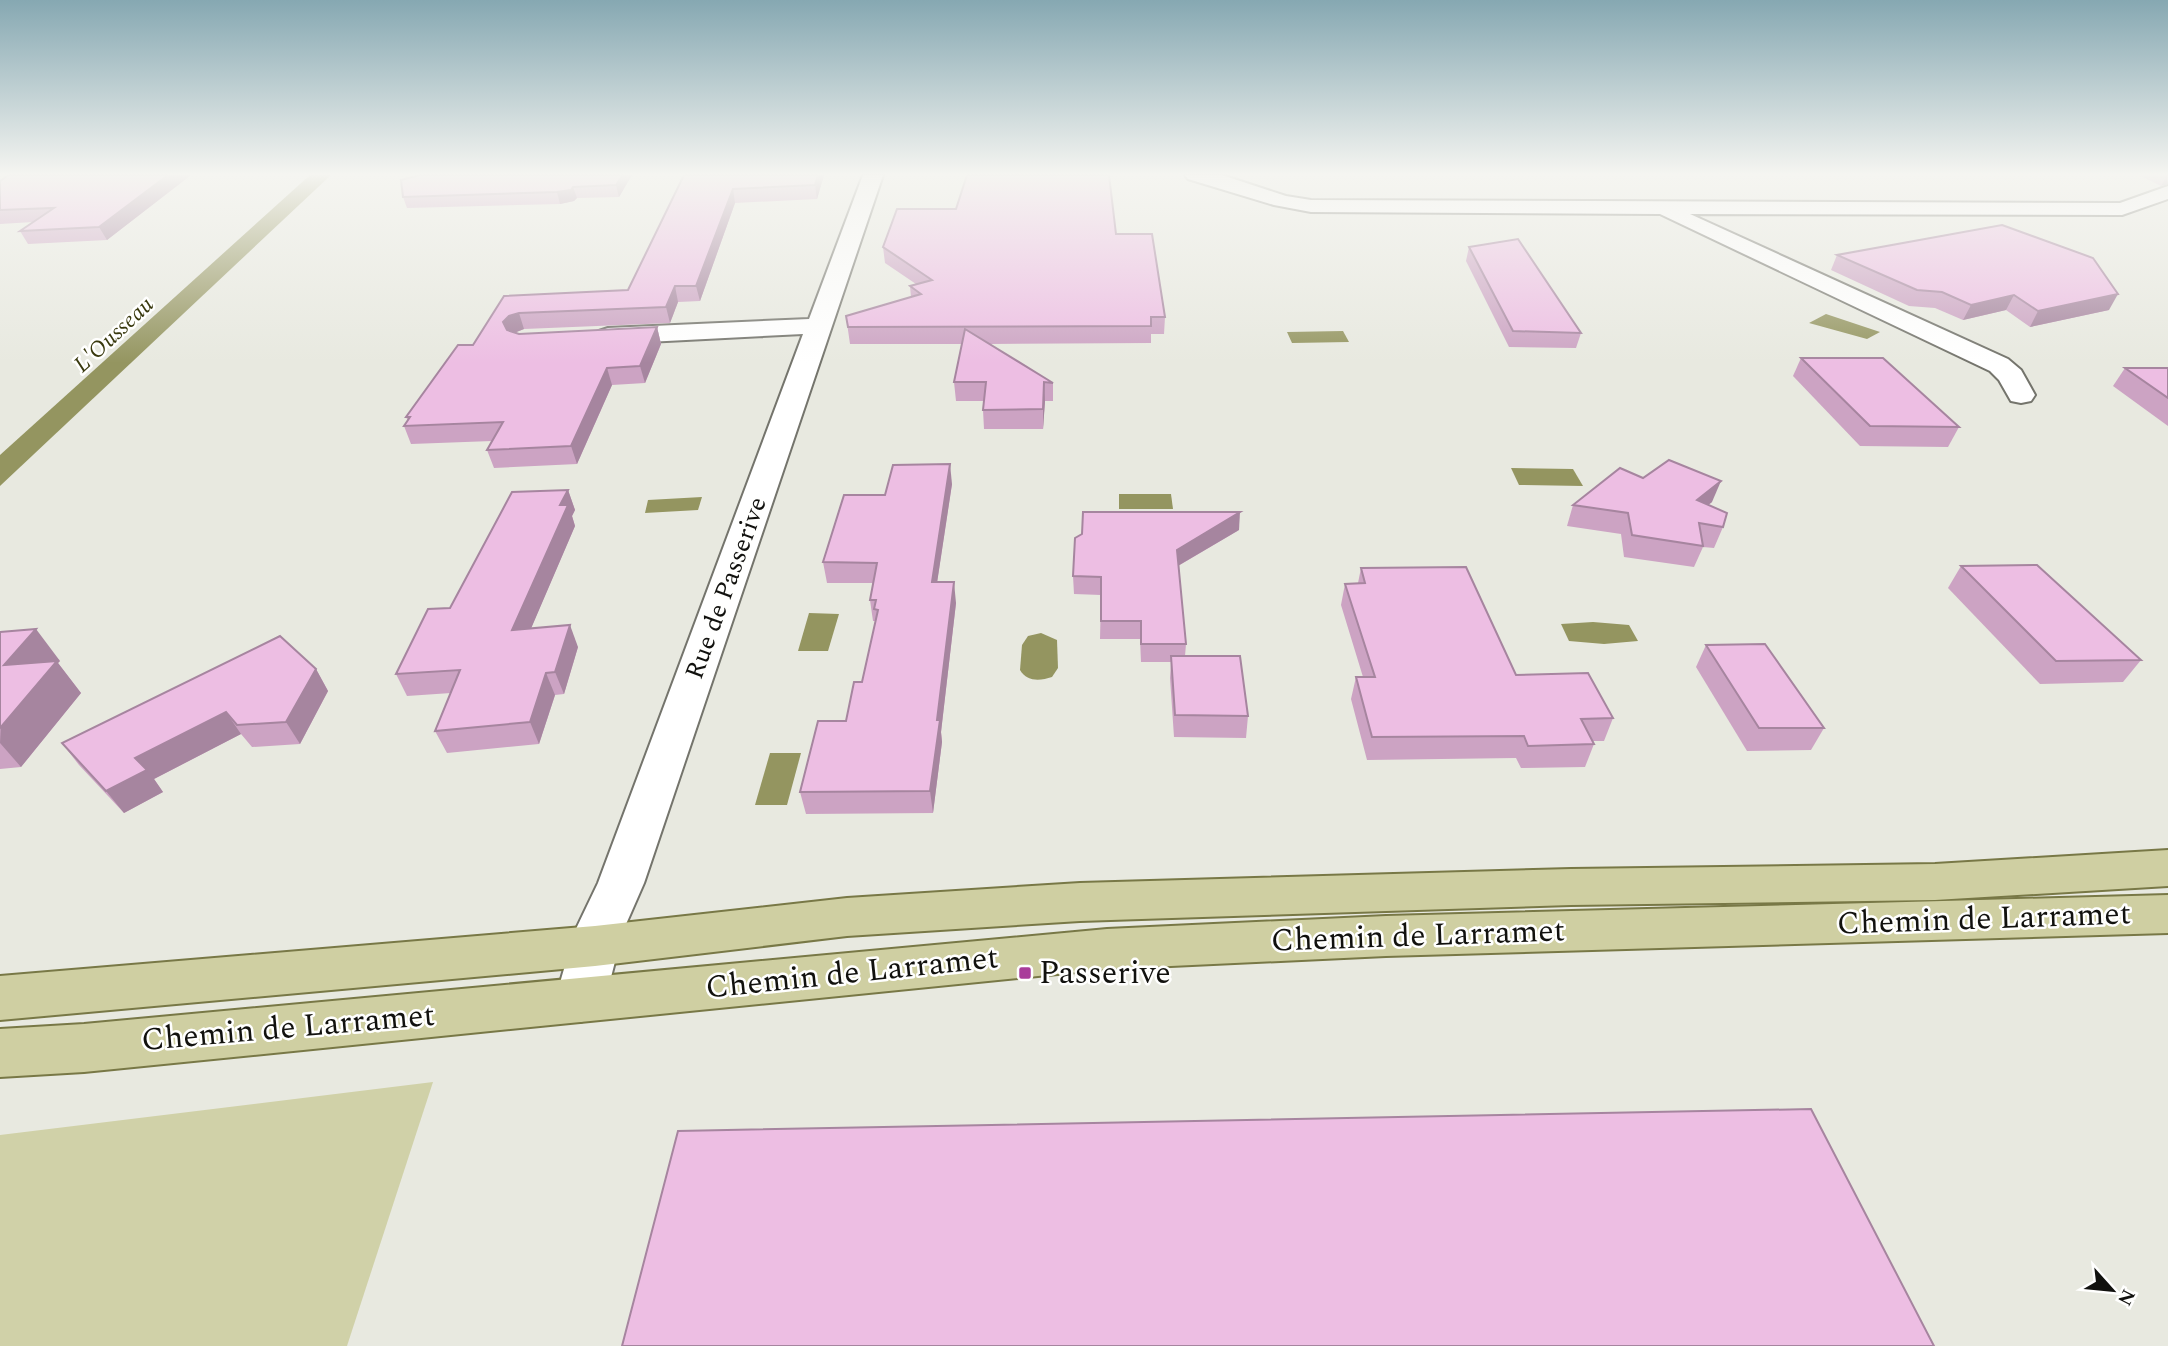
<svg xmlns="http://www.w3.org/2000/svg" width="2168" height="1346" viewBox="0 0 2168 1346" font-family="Spectral,serif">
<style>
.green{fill:#d0d1a8}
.water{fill:#949560}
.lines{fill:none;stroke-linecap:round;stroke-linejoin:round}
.minor-casing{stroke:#74746c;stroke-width:4}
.major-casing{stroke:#787846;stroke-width:4}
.minor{fill:#fff;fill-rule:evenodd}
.major{fill:#cfcfa2;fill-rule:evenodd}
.wall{fill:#cca3c3}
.shaded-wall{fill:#a6859f}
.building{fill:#edbee3;stroke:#a6859f;stroke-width:2}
.poi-dot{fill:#a93c9a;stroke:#fffffe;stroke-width:2.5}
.labels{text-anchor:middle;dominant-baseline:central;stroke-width:5;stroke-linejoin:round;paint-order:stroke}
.far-water-label{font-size:23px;font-style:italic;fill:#39390e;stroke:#fffffe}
.street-label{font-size:26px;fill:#11110e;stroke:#fffffe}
.near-street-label{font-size:32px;fill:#11110e;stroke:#fffffe}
.near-poi-label{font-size:32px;fill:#11110e;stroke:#fffffe;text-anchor:start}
</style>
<rect width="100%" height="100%" fill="#e8e9e0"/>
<polygon class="green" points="433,1082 347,1346 0,1346 0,1135"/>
<g class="water">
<polygon points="310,175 331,175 0,486 0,455"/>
<polygon points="1826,314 1880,332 1867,339 1809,323"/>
<polygon points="1343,331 1349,342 1292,343 1287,332"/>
<polygon points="1511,468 1573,469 1583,486 1519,485"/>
<polygon points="1119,494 1171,494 1173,509 1119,509"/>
<polygon points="702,497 698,510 645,513 648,500"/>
<polygon points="809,613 839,614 828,651 798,651"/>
<polygon points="1593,622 1629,625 1638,641 1604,644 1569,641 1561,624"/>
<path d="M 1041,633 L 1057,640 L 1058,668 L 1052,677 C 1040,681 1027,682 1020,670 L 1022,645 L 1028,636 Z"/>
<polygon points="770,753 801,753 787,805 755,805"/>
</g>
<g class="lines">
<defs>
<g id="minor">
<polygon points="863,175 883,175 644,883 623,931 605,1000 598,1016 580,1022 562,1016 555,1000 575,931 598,883 803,334 608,344 599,341 595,336 599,331 608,328 809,319"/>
<polygon points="1185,175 1222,175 1286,196 1311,200 2120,203 2168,186 2168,199 2122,215 1690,214 2008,359 2021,370 2035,395 2031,401 2021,403 2011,401 1999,380 1990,371 1660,214 1311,212 1274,205 1188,179"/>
</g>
<g id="major">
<polygon points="2168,850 2168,886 1935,900 1571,905 1080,921 847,936 595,966 0,1020 0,976 595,926 847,898 1080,883 1571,869 1935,864"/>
<polygon points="2168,895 2168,933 1386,956 1107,969 84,1072 0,1077 0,1029 84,1024 1107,929 1386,916"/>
</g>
</defs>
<use href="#minor" class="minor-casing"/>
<use href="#major" class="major-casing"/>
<use href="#minor" class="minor"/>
<use href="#major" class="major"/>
</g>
<g class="wall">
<polygon points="9,175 191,175 107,240 28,244 20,231 33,222 0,224 0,181"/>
<polygon points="420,175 632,175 619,197 577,198 574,201 560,204 407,208 403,197"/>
<polygon points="684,175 824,175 817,199 735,203 700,301 678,302 670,323 524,329 514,333 519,334 657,327 661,344 645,383 612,385 577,464 494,468 487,450 492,441 411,444 404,426 408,421 406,417 473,345 504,296 628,290"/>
<polygon points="2139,175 2168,175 2161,186"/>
<polygon points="1116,234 1165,317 1164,334 1151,334 1151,343 989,344 1053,383 1053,401 1045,401 1043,429 984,429 983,410 984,401 956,401 954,382 962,344 850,344 846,316 911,297 910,286 916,284 885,263 883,247"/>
<polygon points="1469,247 1581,333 1576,348 1509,347 1466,261"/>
<polygon points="1837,255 2109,310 2030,327 2006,310 1963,320 1935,308 1909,306 1831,270"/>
<polygon points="1801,358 1959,427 1948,447 1860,446 1793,376"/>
<polygon points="2125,368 2168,368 2168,426 2113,386"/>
<polygon points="1643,478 1712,502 1708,505 1723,527 1714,548 1703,547 1694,567 1624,557 1621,534 1567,526 1573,505"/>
<polygon points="952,484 937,582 956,603 941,732 942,742 933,813 806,814 800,792 846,721 862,682 876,621 873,621 870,600 873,583 827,583 823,562 885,495"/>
<polygon points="568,490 575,510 572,516 575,526 531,628 578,647 564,694 555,695 539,744 447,753 435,731 451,693 407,696 396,674 450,608"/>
<polygon points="1239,530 1178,566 1186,644 1185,656 1248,716 1246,738 1174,737 1170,678 1171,662 1141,662 1140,639 1100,639 1101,595 1074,594 1073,576"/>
<polygon points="1961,566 2141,660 2123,682 2040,684 1948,588"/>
<polygon points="1361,568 1516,675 1613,718 1604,741 1592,741 1594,744 1585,767 1521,768 1516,758 1367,760 1351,699 1356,677 1363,677 1341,605 1345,584 1358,583"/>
<polygon points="0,632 60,661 58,663 81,693 21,767 0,769"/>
<polygon points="1706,645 1824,728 1811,750 1747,751 1696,667"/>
<polygon points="316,669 328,691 300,744 252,747 241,734 154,779 163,792 124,813 79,765 62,743"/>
</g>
<g class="shaded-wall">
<polygon points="168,175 191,175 107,240 99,227"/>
<polygon points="623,175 632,175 619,197 616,185"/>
<polygon points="818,175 824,175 817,199 815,185"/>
<polygon points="2167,175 2168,184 2161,186"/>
<polygon points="573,187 577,198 574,201 560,204 557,192"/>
<polygon points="733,189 735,203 700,301 696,286"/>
<polygon points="675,286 678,302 670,323 666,307"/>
<polygon points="2118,294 2109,310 2030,327 2038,311"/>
<polygon points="2014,295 2006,310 1963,320 1971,305"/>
<polygon points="519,313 524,329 514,333 509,338 503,322 509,316"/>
<polygon points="657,327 661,344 645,383 640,366"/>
<polygon points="607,368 612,385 577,464 571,446"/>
<polygon points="1044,382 1045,401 1043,429 1043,409"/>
<polygon points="950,464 952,484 934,603 932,582"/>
<polygon points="1721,481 1712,502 1688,521 1697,500"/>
<polygon points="568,490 575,510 572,516 575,526 521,652 512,630 560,505"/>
<polygon points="1240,512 1239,530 1176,567 1177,550"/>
<polygon points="954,582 956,603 941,732 942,742 933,813 930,791 937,720"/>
<polygon points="570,625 578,647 564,694 555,672"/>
<polygon points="36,629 60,661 58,663 81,693 21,767 0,743 4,665"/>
<polygon points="316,669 328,691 300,744 286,722"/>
<polygon points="546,673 555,695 539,744 530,722"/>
<polygon points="226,712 241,734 154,779 163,792 124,813 106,791 135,758"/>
</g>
<g class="building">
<polygon points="9,175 168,175 99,227 20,231 54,208 0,210 0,181"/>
<polygon points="420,175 623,175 616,185 573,187 571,190 557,192 403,197 401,180"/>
<polygon points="684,175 818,175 815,185 733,189 696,286 675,286 666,307 519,313 509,316 503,322 507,330 519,334 657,327 640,366 607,368 571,446 487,450 503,422 404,426 410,417 406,417 458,345 473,345 504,296 628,290"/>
<polygon points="967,175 1109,175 1116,234 1152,234 1165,317 1151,317 1151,326 848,327 846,316 921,294 910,286 932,280 883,247 897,209 956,209"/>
<polygon points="2002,225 2093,258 2118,294 2038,311 2014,295 1971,305 1942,292 1917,290 1837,255"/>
<polygon points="1518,239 1581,333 1513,331 1469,247"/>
<polygon points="965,329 1053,383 1044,382 1043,409 983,410 986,382 954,382"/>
<polygon points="1801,358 1883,358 1959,427 1870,426"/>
<polygon points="2125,368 2168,368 2168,398"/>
<polygon points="1669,460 1721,481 1697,500 1727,513 1723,527 1699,523 1703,546 1632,535 1628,513 1573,505 1620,468 1643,478"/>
<polygon points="950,464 932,582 954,582 937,720 940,720 930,791 800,792 818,721 846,721 854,682 862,682 878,610 874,609 876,600 870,600 877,563 823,562 844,495 885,495 893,465"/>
<polygon points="568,490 560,505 568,505 512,630 570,625 555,672 546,673 530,722 435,731 460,670 396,674 428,609 450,608 512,492"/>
<polygon points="1083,512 1240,512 1177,550 1186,644 1141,644 1141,621 1101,621 1101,577 1073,576 1075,538 1082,534"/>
<polygon points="2037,565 2141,660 2056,661 1961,566"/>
<polygon points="1466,567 1516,675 1588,673 1613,718 1581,719 1594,744 1528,746 1524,736 1372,737 1356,677 1375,677 1345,584 1365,583 1361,568"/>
<polygon points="36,629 4,665 57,661 0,728 0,632"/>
<polygon points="280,636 316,669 286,722 237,725 226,712 135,758 147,770 106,791 62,743"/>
<polygon points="1765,644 1824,728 1759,728 1706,645"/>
<polygon points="1171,656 1240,656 1248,716 1175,715"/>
<polygon points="1811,1109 1934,1346 622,1346 678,1131"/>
</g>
<linearGradient id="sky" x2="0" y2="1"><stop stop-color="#86a8b2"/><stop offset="0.48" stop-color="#f5f5f1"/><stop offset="1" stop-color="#f5f5f1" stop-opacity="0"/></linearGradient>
<rect width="2168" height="363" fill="url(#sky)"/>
<rect class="poi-dot" x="1018" y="966" width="14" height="14" rx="3.5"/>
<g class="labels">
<g class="far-water-label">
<text transform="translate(114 335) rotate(-43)">L'Ousseau</text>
</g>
<g class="street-label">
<text transform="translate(726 588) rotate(-70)">Rue de Passerive</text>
</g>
<g class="near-street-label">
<text transform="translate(1984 919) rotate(-2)">Chemin de Larramet</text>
<text transform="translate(1418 936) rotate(-2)">Chemin de Larramet</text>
<text transform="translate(852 973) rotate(-6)">Chemin de Larramet</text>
<text transform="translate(288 1028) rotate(-5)">Chemin de Larramet</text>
</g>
<g class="near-poi-label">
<text x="1039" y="973">Passerive</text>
</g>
</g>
<g transform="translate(2112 1290) rotate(117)" stroke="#fffffe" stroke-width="5" paint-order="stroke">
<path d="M0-5L12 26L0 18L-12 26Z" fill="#11110e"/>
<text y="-10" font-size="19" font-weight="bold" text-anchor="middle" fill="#11110e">N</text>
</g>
</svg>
